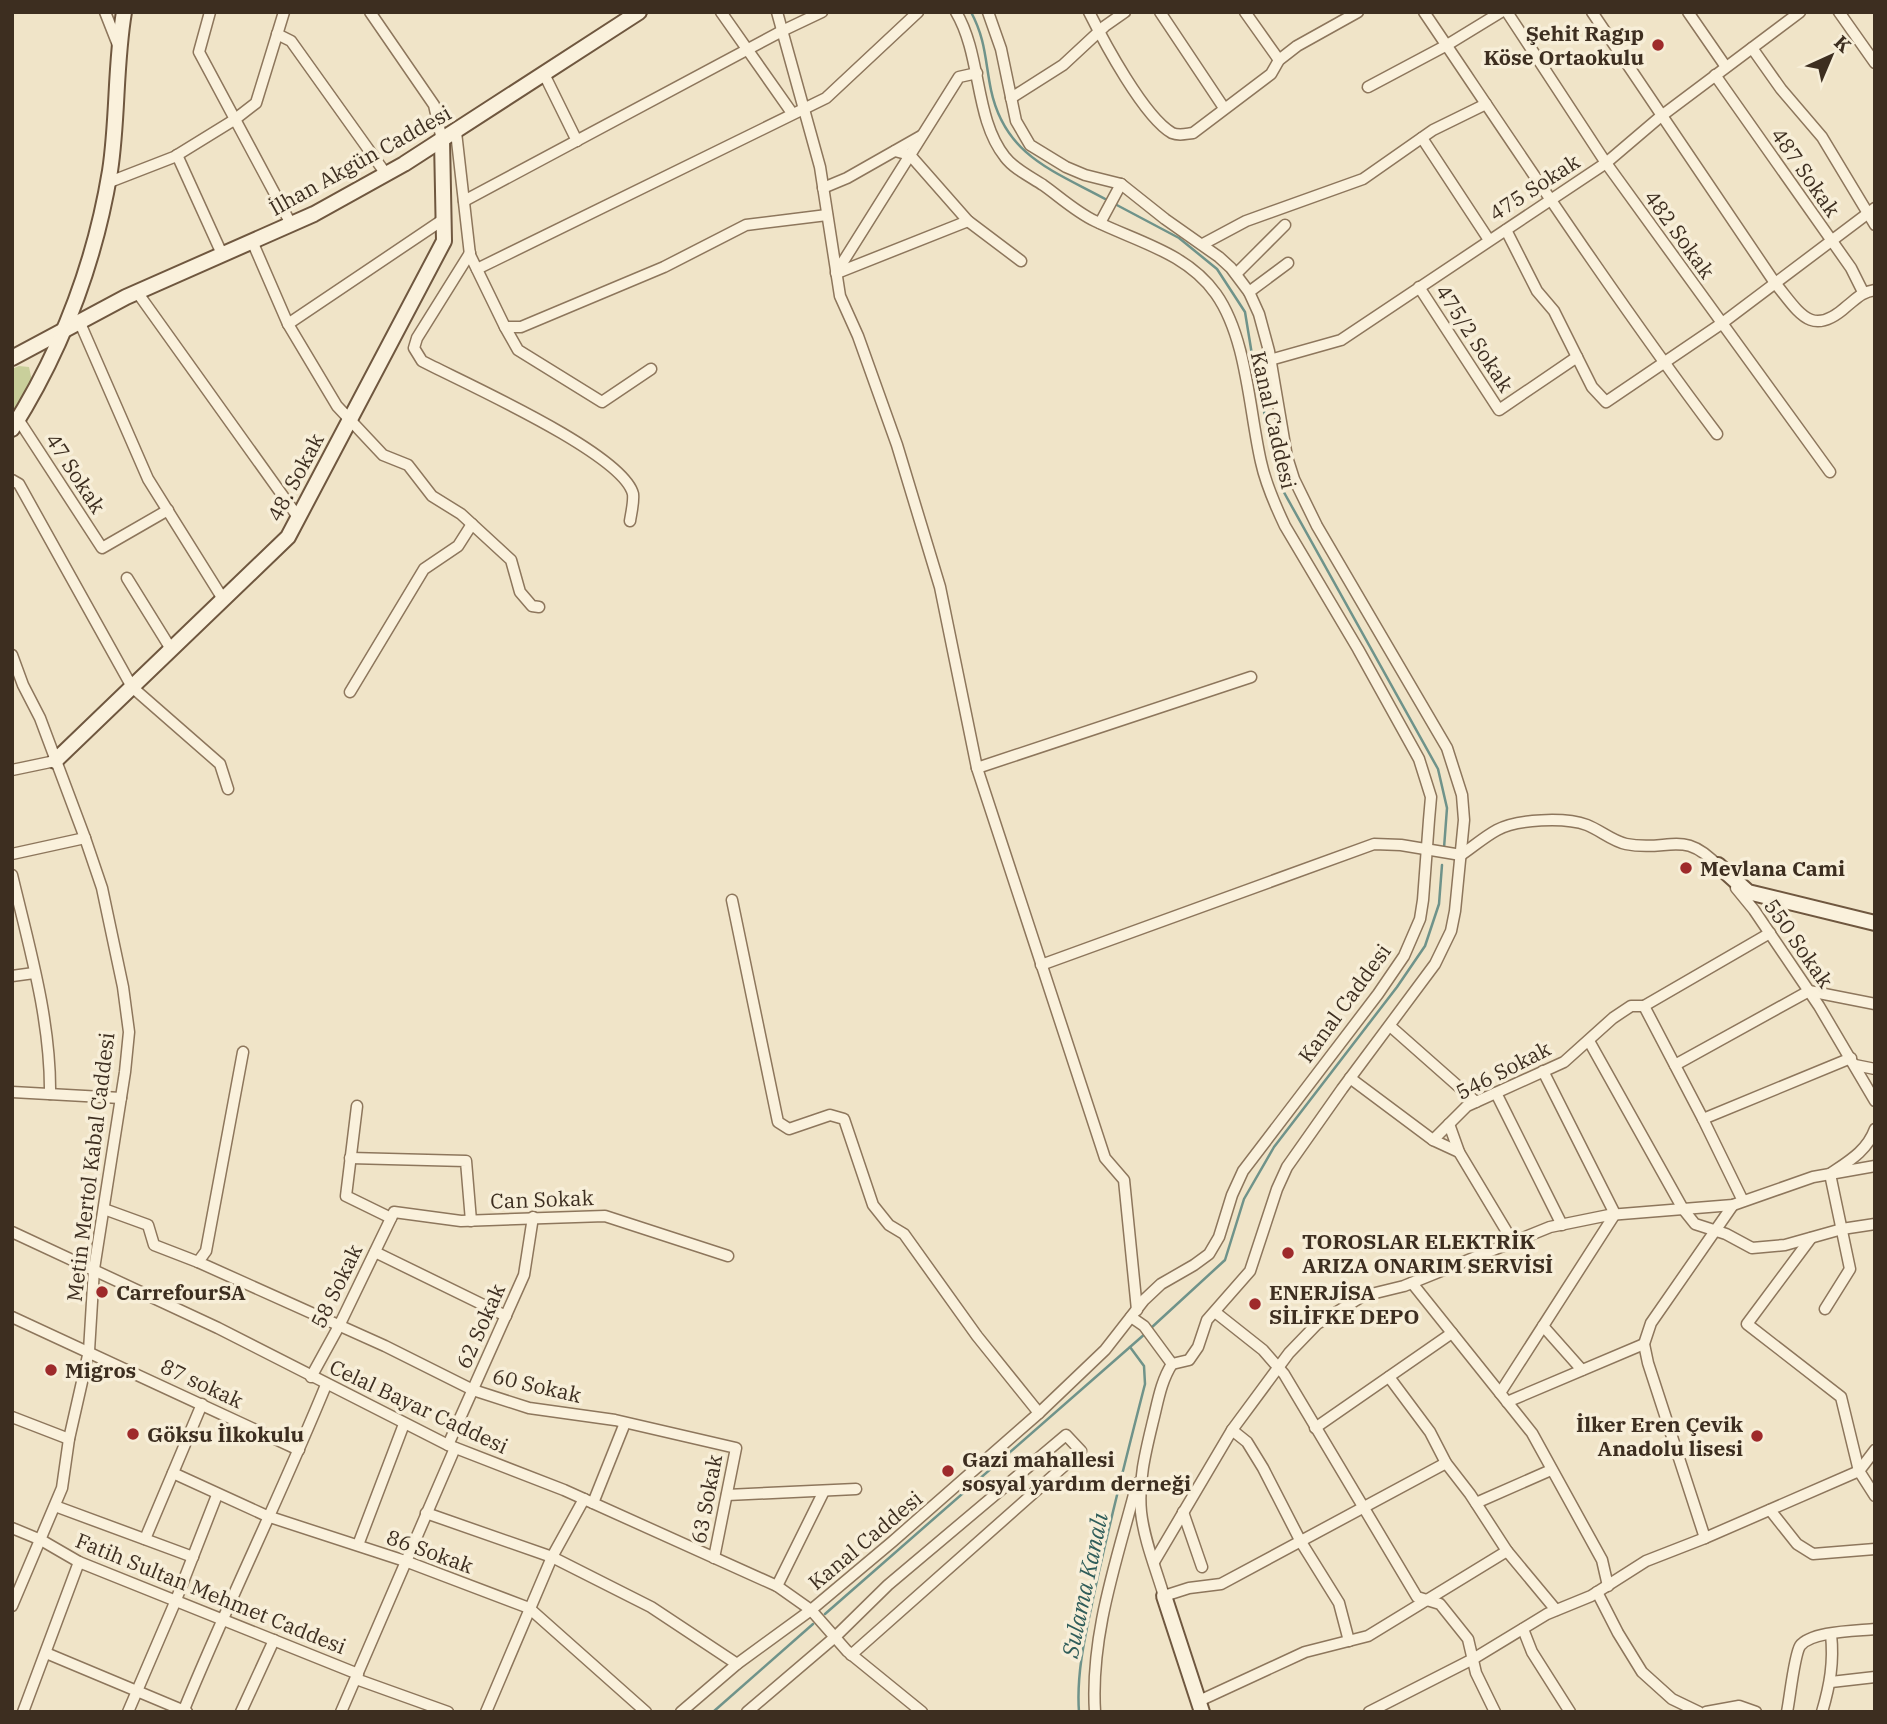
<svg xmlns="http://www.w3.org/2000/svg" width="1887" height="1724" viewBox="0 0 1887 1724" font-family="'IBM Plex Serif',serif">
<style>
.green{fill:#c9cf9b}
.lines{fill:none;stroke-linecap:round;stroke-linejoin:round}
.stream{stroke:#6f938a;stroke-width:2.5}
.street-casing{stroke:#8d765c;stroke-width:13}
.secondary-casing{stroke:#6f573f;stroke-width:18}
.street{stroke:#faf1dc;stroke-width:10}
.secondary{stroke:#faf1dc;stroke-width:14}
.poi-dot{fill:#9e2a2b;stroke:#f7eed8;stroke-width:2.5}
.labels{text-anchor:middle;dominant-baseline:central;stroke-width:7;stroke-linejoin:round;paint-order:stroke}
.poi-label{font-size:21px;font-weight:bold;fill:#3d2e20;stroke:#f7eed8;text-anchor:start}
.street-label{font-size:21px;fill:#3d2e20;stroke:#f7eed8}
.water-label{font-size:23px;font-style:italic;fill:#2f5d5a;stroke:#f7eed8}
</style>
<rect width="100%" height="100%" fill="#f0e4c8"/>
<polygon class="green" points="19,366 29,367 32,381 12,415 12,369"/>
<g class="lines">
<g class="stream">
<path d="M 971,12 C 986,40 985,61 991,90 C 1005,156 1054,171 1107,200"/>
<polyline points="1113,203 1179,238 1217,269 1245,312 1254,367 1281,487 1438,769 1447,808 1444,848"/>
<polyline points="1151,1328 1225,1260 1244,1199 1274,1147 1397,987 1425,946 1439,904 1442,865"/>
<polyline points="825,1614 1146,1333"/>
<polyline points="713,1712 813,1624"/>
<path d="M 1079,1712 C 1076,1673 1086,1632 1094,1594 C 1109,1524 1127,1454 1145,1384 L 1144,1366 L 1130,1347"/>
</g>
<defs>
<g id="street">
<polyline points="105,12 118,45"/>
<polyline points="210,12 199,52 291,224"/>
<polyline points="370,12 434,105 442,140"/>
<polyline points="721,12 792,113"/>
<polyline points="777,12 820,167 840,296 858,336 897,445 940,587 977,768 1105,1158 1124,1180 1137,1310"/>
<polyline points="988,12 1001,49 1016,121 1030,145 1066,167 1085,175 1121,184 1165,219 1219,257 1231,268 1249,292 1259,314 1269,351 1287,457 1294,479 1317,526 1447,748 1462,795 1464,820 1455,911 1451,931 1435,964 1342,1089 1287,1167 1277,1189 1250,1271 1207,1320 1198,1347 1189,1360 1172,1364 1144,1326 1131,1317"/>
<path d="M 1089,12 C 1104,42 1144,117 1172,133 C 1179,136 1185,134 1193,133 L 1271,74 L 1279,60 L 1297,46 L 1358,12"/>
<polyline points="1160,12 1224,108"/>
<polyline points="1245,12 1279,60"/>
<path d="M 1424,12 C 1520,154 1614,297 1717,434"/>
<polyline points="1507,12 1606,163 1830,472"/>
<path d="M 1592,12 L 1775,283 C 1799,312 1811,339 1847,306 C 1857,298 1862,292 1875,290"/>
<polyline points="1688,12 1726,67"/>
<polyline points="1839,12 1875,63"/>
<polyline points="277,34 291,41 386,174"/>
<polyline points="1752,48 1781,89 1822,137 1875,225"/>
<polyline points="544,74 577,141"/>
<polyline points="1715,75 1851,268 1863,292"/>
<polyline points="1368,87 1447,45 1501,12"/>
<polyline points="1011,98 1063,65 1105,26 1125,12"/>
<polyline points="456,132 470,255 505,327 518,350 602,402 651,369"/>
<polyline points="1422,138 1489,240"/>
<polyline points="895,151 910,155 968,221 1021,261"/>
<polyline points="177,155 222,254"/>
<polyline points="107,183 174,157 234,120 256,103 284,12"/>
<polyline points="823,188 847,178 921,136"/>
<polyline points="464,201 782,31 822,12"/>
<polyline points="1100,223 1121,184"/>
<polyline points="1506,230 1537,291 1554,311 1592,387 1606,402 1721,324 1875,208"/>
<polyline points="252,241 288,324 337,406 383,455 408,465 432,496 461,514 511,560 520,592 532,606 539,607"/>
<polyline points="1203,244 1246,221 1363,179 1433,130 1486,104"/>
<path d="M 470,253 L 417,338 L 414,348 L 422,361 C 462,382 623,453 633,494 C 634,502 631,514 630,521"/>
<polyline points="477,269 826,98 918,12"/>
<polyline points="836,273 959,77 977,73"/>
<polyline points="837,273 968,221"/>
<polyline points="1236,274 1285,225"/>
<polyline points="1419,287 1499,410 1577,357"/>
<polyline points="137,292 298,517"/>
<polyline points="1249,292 1288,263"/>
<polyline points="80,323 148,479 223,599"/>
<polyline points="288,324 444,219"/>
<polyline points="505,327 521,327 664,267 746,225 827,215"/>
<polyline points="1270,360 1341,340 1606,163 1660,117 1800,12"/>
<polyline points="18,419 102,548 168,510"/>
<polyline points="12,480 19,484 132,687 220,764 228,789"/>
<polyline points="127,578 171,649"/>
<polyline points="12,655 23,685 40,718 85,838 102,888 123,987 129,1032 125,1072 94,1269 89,1351 69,1439 62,1488 12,1606"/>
<polyline points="350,692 424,569 458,546 472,524"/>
<polyline points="977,768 1251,677"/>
<polyline points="12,770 55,761"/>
<polyline points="12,854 85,838"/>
<path d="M 12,875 C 29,946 51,1021 50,1094"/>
<polyline points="1736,888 1754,910 1819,1006 1875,1101"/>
<polyline points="732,900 778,1122 789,1129 830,1115 844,1119 873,1205 889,1225 904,1234 977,1336 1039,1413"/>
<path d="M 1041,965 L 1374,844 L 1401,845 L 1461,855 C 1473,847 1484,837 1497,830 C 1517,819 1565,817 1587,825 C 1600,830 1612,841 1626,844 C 1669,853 1683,827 1720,868"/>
<polyline points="12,976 34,973"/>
<polyline points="1390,1026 1476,1102"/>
<polyline points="1589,1041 1683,1209 1695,1224 1726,1234 1752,1248 1785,1245 1842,1229 1875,1224"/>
<polyline points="243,1052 206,1251 198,1262 385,1346 473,1390 529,1408 615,1420 736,1448 714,1558"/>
<polyline points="1675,1065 1809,991 1875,1004"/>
<polyline points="1855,1065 1875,1069"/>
<polyline points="1350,1078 1433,1140 1467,1106 1564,1062 1613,1018 1631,1006 1644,1006"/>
<polyline points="12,1092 121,1098"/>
<polyline points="1496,1093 1562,1225"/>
<polyline points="357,1106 346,1196 391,1218"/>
<polyline points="1703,1119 1644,1006 1770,933"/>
<polyline points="1449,1124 1459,1152 1513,1242"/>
<polyline points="1433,1140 1459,1152"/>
<polyline points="350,1158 466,1161 471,1221"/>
<polyline points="1743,1201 1703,1119 1851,1058"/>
<polyline points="104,1209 148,1225 154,1245 198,1262"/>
<polyline points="12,1232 218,1328 448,1445 564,1490 777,1586 811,1610 847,1651 922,1712"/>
<polyline points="1811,1238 1747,1324 1841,1397 1859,1471 1875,1496"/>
<polyline points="375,1252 506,1316"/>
<polyline points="1412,1283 1532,1433 1602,1560 1608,1586"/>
<path d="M 1825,1309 L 1850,1269 L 1830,1174 C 1849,1161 1867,1151 1875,1129"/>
<polyline points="1215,1312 1263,1350 1284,1374 1417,1597 1440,1604 1468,1639 1476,1673 1495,1712"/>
<polyline points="12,1317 299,1450"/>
<polyline points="1543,1326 1582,1370"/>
<path d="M 1172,1364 C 1161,1381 1158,1401 1153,1421 C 1146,1450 1138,1481 1141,1512 C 1144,1540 1156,1569 1164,1596 L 1189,1588 L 1221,1584 L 1446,1463"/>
<polyline points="311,1377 339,1326 394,1212 461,1221 605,1216 728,1256"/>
<polyline points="1389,1377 1430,1432 1446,1463 1470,1494 1507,1551 1556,1610"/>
<polyline points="1500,1393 1615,1214 1543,1071"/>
<polyline points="1507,1402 1644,1344"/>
<polyline points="12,1417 69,1439"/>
<polyline points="1315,1428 1452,1333"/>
<polyline points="1232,1430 1247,1442 1263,1468 1301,1542 1339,1603 1349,1641"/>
<polyline points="448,1445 524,1275 533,1217"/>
<polyline points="173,1473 267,1516 405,1561 529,1608 646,1712"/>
<polyline points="727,1495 856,1489"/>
<polyline points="593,1503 625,1423"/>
<polyline points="1476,1503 1551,1470"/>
<polyline points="55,1506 193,1557"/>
<polyline points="1770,1510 1797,1544 1813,1554 1875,1549"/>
<polyline points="1183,1512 1202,1567"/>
<polyline points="426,1513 552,1557 651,1607 737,1664"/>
<polyline points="12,1528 41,1540 79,1562 358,1674"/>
<polyline points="1705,1538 1648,1363 1644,1344 1651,1323 1733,1205"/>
<polyline points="145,1539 202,1404"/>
<polyline points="358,1545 404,1424"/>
<polyline points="1154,1562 1232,1430 1289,1353 1317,1324 1363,1296 1404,1286 1550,1227 1609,1215 1733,1205 1813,1177 1875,1166"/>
<polyline points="777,1586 824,1491"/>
<polyline points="1597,1592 1618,1633 1642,1672 1672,1699 1699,1712"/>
<polyline points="1523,1629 1532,1652 1570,1712"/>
<polyline points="46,1653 187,1712"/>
<polyline points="356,1679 448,1712"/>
<polyline points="1831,1682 1875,1677"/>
<polyline points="1199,1701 1305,1652 1368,1636 1507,1551"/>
<polyline points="23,1712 79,1562"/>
<polyline points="128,1712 176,1600 217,1495"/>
<path d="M 183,1712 C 228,1602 281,1495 326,1385"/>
<polyline points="241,1712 274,1640"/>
<polyline points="341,1712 455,1448"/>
<polyline points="486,1712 552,1557 584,1499"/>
<path d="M 681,1712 L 737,1664 L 811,1610 L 892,1542 L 1039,1413 L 1105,1350 L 1144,1300 L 1161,1284 L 1194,1265 L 1209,1254 L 1219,1237 L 1232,1195 L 1243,1171 L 1378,994 L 1404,956 L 1420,919 L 1423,900 L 1429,820 L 1431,797 L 1419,759 L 1358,649 L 1285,526 C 1275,505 1266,485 1261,462 C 1249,410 1247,338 1216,294 C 1187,253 1138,242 1095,221 C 1076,212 1060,197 1043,185 C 1031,177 1014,169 1005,157 C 974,118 982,56 956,12"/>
<polyline points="747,1712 835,1637 888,1585 1066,1435 1081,1451 851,1655"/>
<path d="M 1095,1712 C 1090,1634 1118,1557 1137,1483"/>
<polyline points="1369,1712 1473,1659 1547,1614 1591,1596 1646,1561 1705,1538 1859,1471 1875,1450"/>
<polyline points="1706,1712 1739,1706 1756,1712"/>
<path d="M 1787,1712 C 1790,1698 1794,1656 1800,1646 C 1811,1631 1857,1631 1875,1629"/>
<path d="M 1822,1712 C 1830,1685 1834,1662 1831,1634"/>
</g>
<g id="secondary">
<polyline points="12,358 126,297 314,214 404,164 639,12"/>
<path d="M 12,429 C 61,351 95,262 110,171 C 118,119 115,65 124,12"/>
<polyline points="55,761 288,537 444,241 442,140"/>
<polyline points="1718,865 1748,892 1875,923"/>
<polyline points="1164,1596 1202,1712"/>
</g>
</defs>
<use href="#street" class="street-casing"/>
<use href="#secondary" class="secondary-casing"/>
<use href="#street" class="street"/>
<use href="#secondary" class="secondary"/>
</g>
<g class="poi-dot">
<circle cx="1658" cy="45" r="7"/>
<circle cx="1686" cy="868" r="7"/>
<circle cx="1288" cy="1253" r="7"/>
<circle cx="102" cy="1292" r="7"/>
<circle cx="1255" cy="1304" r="7"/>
<circle cx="51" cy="1370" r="7"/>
<circle cx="133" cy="1434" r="7"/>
<circle cx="1757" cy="1436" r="7"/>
<circle cx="948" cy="1471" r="7"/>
</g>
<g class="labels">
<g class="poi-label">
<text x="1644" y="33" text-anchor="end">Şehit Ragıp<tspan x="1644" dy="24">Köse Ortaokulu</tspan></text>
<text x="1700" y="868">Mevlana Cami</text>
<text x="1302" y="1241">TOROSLAR ELEKTRİK<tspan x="1302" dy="24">ARIZA ONARIM SERVİSİ</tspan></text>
<text x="116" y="1292">CarrefourSA</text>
<text x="1269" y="1292">ENERJİSA<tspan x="1269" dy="24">SİLİFKE DEPO</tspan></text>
<text x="65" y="1370">Migros</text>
<text x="1743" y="1424" text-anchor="end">İlker Eren Çevik<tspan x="1743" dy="24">Anadolu lisesi</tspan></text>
<text x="147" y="1434">Göksu İlkokulu</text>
<text x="962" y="1459">Gazi mahallesi<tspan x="962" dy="24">sosyal yardım derneği</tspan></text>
</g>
<g class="street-label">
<text transform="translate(360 160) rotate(-29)">İlhan Akgün Caddesi</text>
<text transform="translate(1806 172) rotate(55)">487 Sokak</text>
<text transform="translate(1534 187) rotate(-33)">475 Sokak</text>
<text transform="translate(1680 234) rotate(54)">482 Sokak</text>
<text transform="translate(1475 338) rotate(57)">475/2 Sokak</text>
<text transform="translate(1274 420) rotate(77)">Kanal Caddesi</text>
<text transform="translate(76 473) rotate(57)">47 Sokak</text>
<text transform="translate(295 477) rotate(-62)">48. Sokak</text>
<text transform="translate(1799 943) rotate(55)">550 Sokak</text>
<text transform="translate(1344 1003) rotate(-54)">Kanal Caddesi</text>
<text transform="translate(1503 1070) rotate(-27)">546 Sokak</text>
<text transform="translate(90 1167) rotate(-83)">Metin Mertol Kabal Caddesi</text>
<text transform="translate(542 1199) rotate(-2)">Can Sokak</text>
<text transform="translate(336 1286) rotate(-64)">58 Sokak</text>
<text transform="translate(480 1326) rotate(-66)">62 Sokak</text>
<text transform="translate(202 1383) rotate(25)">87 sokak</text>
<text transform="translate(537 1385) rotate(13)">60 Sokak</text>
<text transform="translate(419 1406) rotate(25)">Celal Bayar Caddesi</text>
<text transform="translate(706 1499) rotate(-79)">63 Sokak</text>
<text transform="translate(865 1540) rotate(-40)">Kanal Caddesi</text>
<text transform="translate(430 1551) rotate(20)">86 Sokak</text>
<text transform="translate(211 1593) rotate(22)">Fatih Sultan Mehmet Caddesi</text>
</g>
<g class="water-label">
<text transform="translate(1084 1585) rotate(-78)">Sulama Kanalı</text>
</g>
</g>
<rect width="1887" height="1724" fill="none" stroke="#3d2e20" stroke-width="28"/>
<g transform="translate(1831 56) rotate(44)" stroke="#f7eed8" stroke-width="5" paint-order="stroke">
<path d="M0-5L12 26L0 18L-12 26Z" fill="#3d2e20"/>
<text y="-10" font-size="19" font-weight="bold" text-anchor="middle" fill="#3d2e20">K</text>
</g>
</svg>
